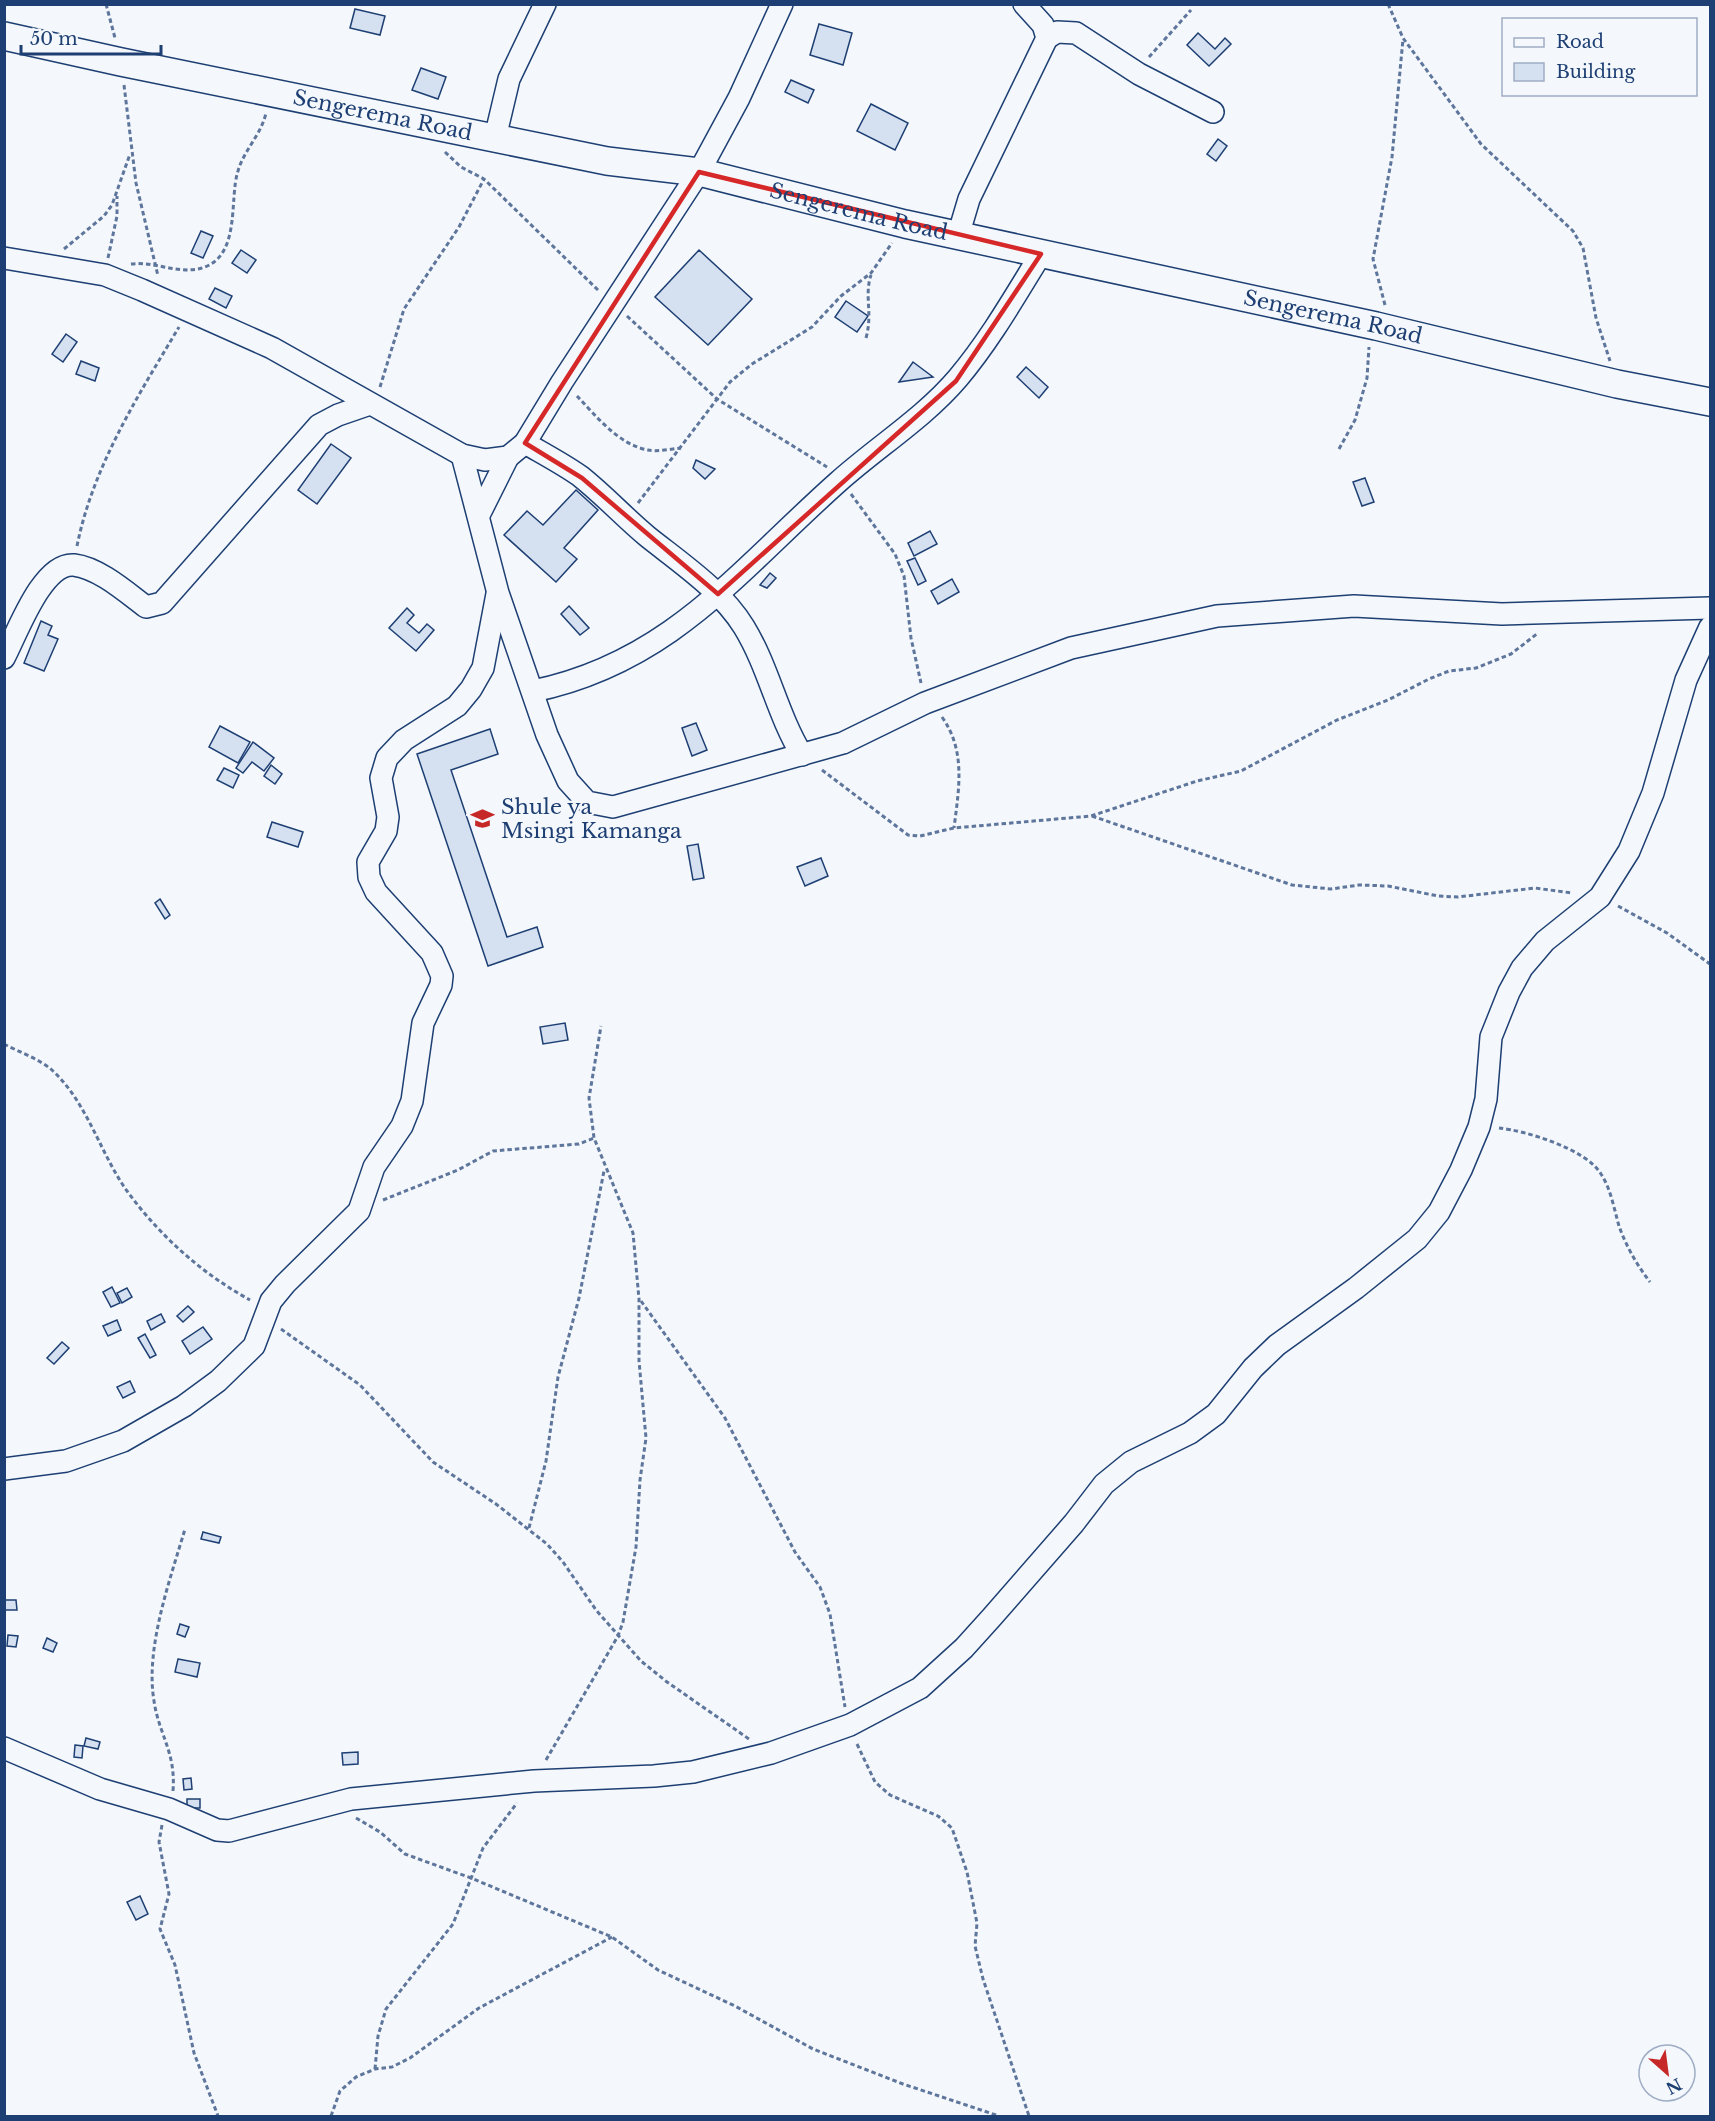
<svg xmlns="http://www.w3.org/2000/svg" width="1715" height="2121" viewBox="0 0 1715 2121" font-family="'Libre Baskerville',serif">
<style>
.building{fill:#d5e0f0;stroke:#1d3f73;stroke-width:1.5}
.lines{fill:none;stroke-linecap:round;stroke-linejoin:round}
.minor-casing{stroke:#1d3f73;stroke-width:24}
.major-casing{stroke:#1d3f73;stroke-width:30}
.path{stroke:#5e769c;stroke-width:3;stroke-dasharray:4.5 3;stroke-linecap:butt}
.minor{stroke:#f4f7fb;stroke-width:21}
.major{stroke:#f4f7fb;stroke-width:27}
.marked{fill:none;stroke:#d62828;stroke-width:4.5;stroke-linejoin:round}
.labels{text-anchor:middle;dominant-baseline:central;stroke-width:4.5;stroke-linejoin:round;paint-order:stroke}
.street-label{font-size:21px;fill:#1d3f73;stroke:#f4f7fb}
.poi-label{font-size:21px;fill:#1d3f73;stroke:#f4f7fb;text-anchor:start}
</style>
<rect width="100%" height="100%" fill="#f4f7fb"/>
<g class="building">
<polygon points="355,9 385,16 380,35 350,28"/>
<polygon points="819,24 852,33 843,65 810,55"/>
<polygon points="1198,33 1215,49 1225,38 1231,44 1209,66 1187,45"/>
<polygon points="421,68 446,77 438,99 412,90"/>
<polygon points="791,80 814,90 808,103 785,92"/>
<polygon points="871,104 908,123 895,150 857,131"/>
<polygon points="1218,139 1227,146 1216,161 1207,154"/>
<polygon points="201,231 213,236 203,258 191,253"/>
<polygon points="241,250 256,260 247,273 232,263"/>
<polygon points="699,250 752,299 708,345 655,297"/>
<polygon points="215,288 232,296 226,308 209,299"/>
<polygon points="846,301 868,316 857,332 835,317"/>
<polygon points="66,334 77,342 63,362 52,354"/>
<polygon points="81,361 99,368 95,381 76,374"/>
<polygon points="913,362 933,377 899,382"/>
<polygon points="1026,367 1048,387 1039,398 1017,377"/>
<polygon points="331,444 351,458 317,504 298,490"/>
<polygon points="696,460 715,469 705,479 693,468"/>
<polygon points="1365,478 1374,502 1362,506 1353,482"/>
<polygon points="576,490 598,510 564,548 577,559 556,582 504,535 527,511 543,525"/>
<polygon points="930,531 937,544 914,556 908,543"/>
<polygon points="915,558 926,581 918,585 907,561"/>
<polygon points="770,573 776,578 767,588 760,585"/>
<polygon points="952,579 959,592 938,604 931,591"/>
<polygon points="569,606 589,628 580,635 561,614"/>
<polygon points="407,608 414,615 407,623 419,633 427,624 434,630 416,651 389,628"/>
<polygon points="41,621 52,626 48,635 58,639 44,671 24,663"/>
<polygon points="696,723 707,750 692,756 682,728"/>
<polygon points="220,726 250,742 238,763 209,747"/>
<polygon points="490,729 498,754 451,770 507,937 537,927 543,947 488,966 417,754"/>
<polygon points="253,742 274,758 264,771 252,762 243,773 236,768"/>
<polygon points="271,765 282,774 275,784 264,776"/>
<polygon points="224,768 239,775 233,788 217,780"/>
<polygon points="272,822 303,832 298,847 267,837"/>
<polygon points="698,844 704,878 693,880 687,846"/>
<polygon points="821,858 828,876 805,886 797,867"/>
<polygon points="160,899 170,915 165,919 155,903"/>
<polygon points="565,1023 568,1040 543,1044 540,1027"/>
<polygon points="112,1287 120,1303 111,1307 103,1292"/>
<polygon points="127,1288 132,1297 122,1303 117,1293"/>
<polygon points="188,1306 194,1312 183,1322 177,1316"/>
<polygon points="161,1314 165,1322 151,1330 147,1321"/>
<polygon points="117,1320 121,1330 108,1336 103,1326"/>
<polygon points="203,1327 212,1339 190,1354 182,1341"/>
<polygon points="145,1334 156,1355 150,1358 138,1338"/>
<polygon points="62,1342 69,1348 54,1364 47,1358"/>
<polygon points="130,1381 135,1392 123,1398 117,1387"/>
<polygon points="203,1532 221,1537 219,1543 201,1539"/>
<polygon points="4,1600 16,1600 17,1610 4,1610"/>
<polygon points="180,1624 189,1627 185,1637 177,1634"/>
<polygon points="8,1635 18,1636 16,1647 7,1646"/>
<polygon points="47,1638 57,1643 53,1652 43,1648"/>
<polygon points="178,1659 200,1663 197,1677 175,1672"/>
<polygon points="86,1738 100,1742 98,1749 84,1746"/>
<polygon points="75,1745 83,1746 82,1758 74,1757"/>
<polygon points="358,1752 358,1764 343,1765 342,1753"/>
<polygon points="191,1778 192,1789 184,1790 183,1779"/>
<rect x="187" y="1799" width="13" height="9"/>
<polygon points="140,1896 148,1914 136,1920 127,1902"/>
</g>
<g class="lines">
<defs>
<g id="minor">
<polyline points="1047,38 1057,32 1076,33 1139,74 1213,112"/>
<polyline points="495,138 509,79 545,4"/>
<polyline points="958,236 969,199 1047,38 1043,25 1024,4"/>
<polyline points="4,258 105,275 142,290 272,348 462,455 485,460 508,457 525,443 562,382 699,172 739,98 782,4"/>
<path d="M 525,443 C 544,454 563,464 580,476 C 604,495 625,518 648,537 C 682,564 721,590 744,627 C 769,668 777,714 802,755"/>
<polyline points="462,455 498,593 547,735 568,781 587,802 613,807 843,743 925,703 1071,648 1217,616 1354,606 1502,614 1710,608"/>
<polyline points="479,515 508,457"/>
<path d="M 4,658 C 17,634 42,562 74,565 C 99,568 126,592 146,607 L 162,603 L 319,425 L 338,415 L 370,404"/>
<path d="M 533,691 C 670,663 739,570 838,482 C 877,447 924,418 958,378 C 990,340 1015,296 1041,254"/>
<polyline points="4,1469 66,1461 123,1441 184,1406 218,1381 254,1346 271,1301 285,1284 359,1211 374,1167 402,1126 412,1101 423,1023 441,985 442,976 432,953 376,892 369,877 368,862 386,831 388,817 381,778 387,758 404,740 457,706 471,689 483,668 497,594"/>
<polyline points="4,1748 100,1789 169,1809 217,1830 229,1831 351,1799 534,1781 654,1776 693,1772 771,1753 850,1725 920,1688 964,1648 992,1617 1074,1523 1104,1484 1131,1462 1190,1433 1216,1414 1253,1368 1277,1345 1356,1288 1417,1239 1439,1212 1461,1170 1479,1127 1486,1099 1491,1037 1509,992 1522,968 1545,941 1600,897 1629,851 1653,793 1686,680 1710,627"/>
</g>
<g id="major">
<path id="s1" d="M 4,36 L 121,62 L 607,161 L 699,172 L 905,224 L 1376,326 L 1617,384 L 1710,402"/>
</g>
</defs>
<use href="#minor" class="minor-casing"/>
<use href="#major" class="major-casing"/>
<g class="path">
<polyline points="106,4 115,38"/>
<polyline points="1388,4 1403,38 1481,144 1573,231 1583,248 1596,318 1610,361"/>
<polyline points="1149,57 1191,10"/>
<polyline points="124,85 136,183 158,276"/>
<polyline points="445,152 461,167 484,179 600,292"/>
<polyline points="64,249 104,216 112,205 130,154"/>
<polyline points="108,258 117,216 117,196"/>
<path d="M 131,264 C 155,261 182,276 205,267 C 241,253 229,198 238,171 C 244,150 261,135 266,113"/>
<polyline points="1385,305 1373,259 1392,157 1403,39"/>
<polyline points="627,316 717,399 827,467"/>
<path d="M 866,338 C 873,313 864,296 871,275"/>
<polyline points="380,387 404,309 459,227 484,179"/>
<path d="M 577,396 C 596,416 619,445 648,450 C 658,452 671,449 681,448"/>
<polyline points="1339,449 1355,420 1367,378 1369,347"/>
<polyline points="851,494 895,554 904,576 911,638 921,683"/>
<polyline points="638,503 730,382 752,364 812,327 841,296 871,273 892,243"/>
<path d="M 77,546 C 93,466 138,396 179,327"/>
<path d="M 942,717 C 966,751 959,788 954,828"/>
<polyline points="822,770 908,835 920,836 954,828 1091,816 1197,781 1241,771 1337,720 1388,700 1429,679 1449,671 1476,668 1511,654 1538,633"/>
<polyline points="1092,816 1292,885 1331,889 1359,885 1388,886 1438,896 1458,897 1535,888 1572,893"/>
<polyline points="1618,906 1667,933 1710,964"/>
<path d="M 4,1044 C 19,1052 40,1059 53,1071 C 88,1104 100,1153 127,1191 C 160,1236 201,1273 250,1300"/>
<path d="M 1499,1128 C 1527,1131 1586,1149 1601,1174 C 1611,1189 1614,1209 1619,1226 C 1626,1246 1637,1265 1650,1282"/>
<polyline points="383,1200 458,1170 493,1151 579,1144 594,1138"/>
<polyline points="641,1301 725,1418 795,1552 820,1587 830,1614 845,1707"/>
<polyline points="281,1329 360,1385 433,1462 496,1504 547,1544 563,1562 596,1610 641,1661 667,1682 749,1739"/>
<polyline points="529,1528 546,1461 558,1377 579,1298 604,1171"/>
<polyline points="857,1744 875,1782 890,1795 938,1816 952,1828 967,1872 977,1923 975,1946 983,1979 1029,2116"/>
<polyline points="546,1760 618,1636 623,1622 636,1547 640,1480 646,1438 639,1361 639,1299 633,1233 594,1138 589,1098 601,1026"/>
<path d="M 173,1791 C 176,1752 159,1735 154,1701 C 145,1648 170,1580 185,1529"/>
<polyline points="356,1818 380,1832 405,1854 471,1878 612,1937 658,1970 735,2006 813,2049 903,2084 999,2116"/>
<polyline points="162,1825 159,1842 169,1894 160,1929 175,1965 194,2053 218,2116"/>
<polyline points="375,2069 378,2036 386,2009 453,1924 483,1848 517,1803"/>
<polyline points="331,2116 340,2091 356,2077 375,2069 392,2067 410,2058 479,2008 612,1937"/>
</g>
<use href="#minor" class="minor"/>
<use href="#major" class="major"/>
</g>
<path class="marked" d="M 699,172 L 1041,254 L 956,381 L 718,594 L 582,478 L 525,443 Z"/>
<defs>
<symbol id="school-bare" viewBox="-9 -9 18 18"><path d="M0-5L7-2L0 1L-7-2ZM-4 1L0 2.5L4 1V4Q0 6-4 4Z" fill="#c62828" stroke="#f4f7fb" stroke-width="2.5" paint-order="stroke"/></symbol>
</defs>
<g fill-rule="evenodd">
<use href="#school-bare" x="466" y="802" width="33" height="33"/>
</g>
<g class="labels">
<g class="street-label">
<text stroke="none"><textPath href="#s1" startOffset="387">Sengerema Road</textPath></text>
<text stroke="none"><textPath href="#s1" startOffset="873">Sengerema Road</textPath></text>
<text stroke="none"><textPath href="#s1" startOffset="1359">Sengerema Road</textPath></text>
</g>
<g class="poi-label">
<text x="501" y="807">Shule ya<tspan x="501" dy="24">Msingi Kamanga</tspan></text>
</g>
</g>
<rect width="1715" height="2121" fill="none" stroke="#1d3f73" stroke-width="12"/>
<rect x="1502" y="18" width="195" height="78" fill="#f4f7fb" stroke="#9eadc5" stroke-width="1.5"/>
<rect x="1514" y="38" width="30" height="9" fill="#f4f7fb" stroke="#9eadc5" stroke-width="1.5"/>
<text x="1556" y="48" font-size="18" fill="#1d3f73">Road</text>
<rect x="1514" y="63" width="30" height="18" fill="#d5e0f0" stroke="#9eadc5" stroke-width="1.5"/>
<text x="1556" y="78" font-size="18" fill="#1d3f73">Building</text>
<g transform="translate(1667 2073) rotate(152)"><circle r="28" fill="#f4f7fb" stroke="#9eadc5" stroke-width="1.5"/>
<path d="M0-4.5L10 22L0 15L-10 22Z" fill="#c62828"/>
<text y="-9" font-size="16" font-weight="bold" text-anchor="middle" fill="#1d3f73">N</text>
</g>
<path d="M21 45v9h140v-9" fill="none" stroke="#1d3f73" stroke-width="3"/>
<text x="30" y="45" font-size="18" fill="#1d3f73" stroke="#f4f7fb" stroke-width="4.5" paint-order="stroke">50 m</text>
</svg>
